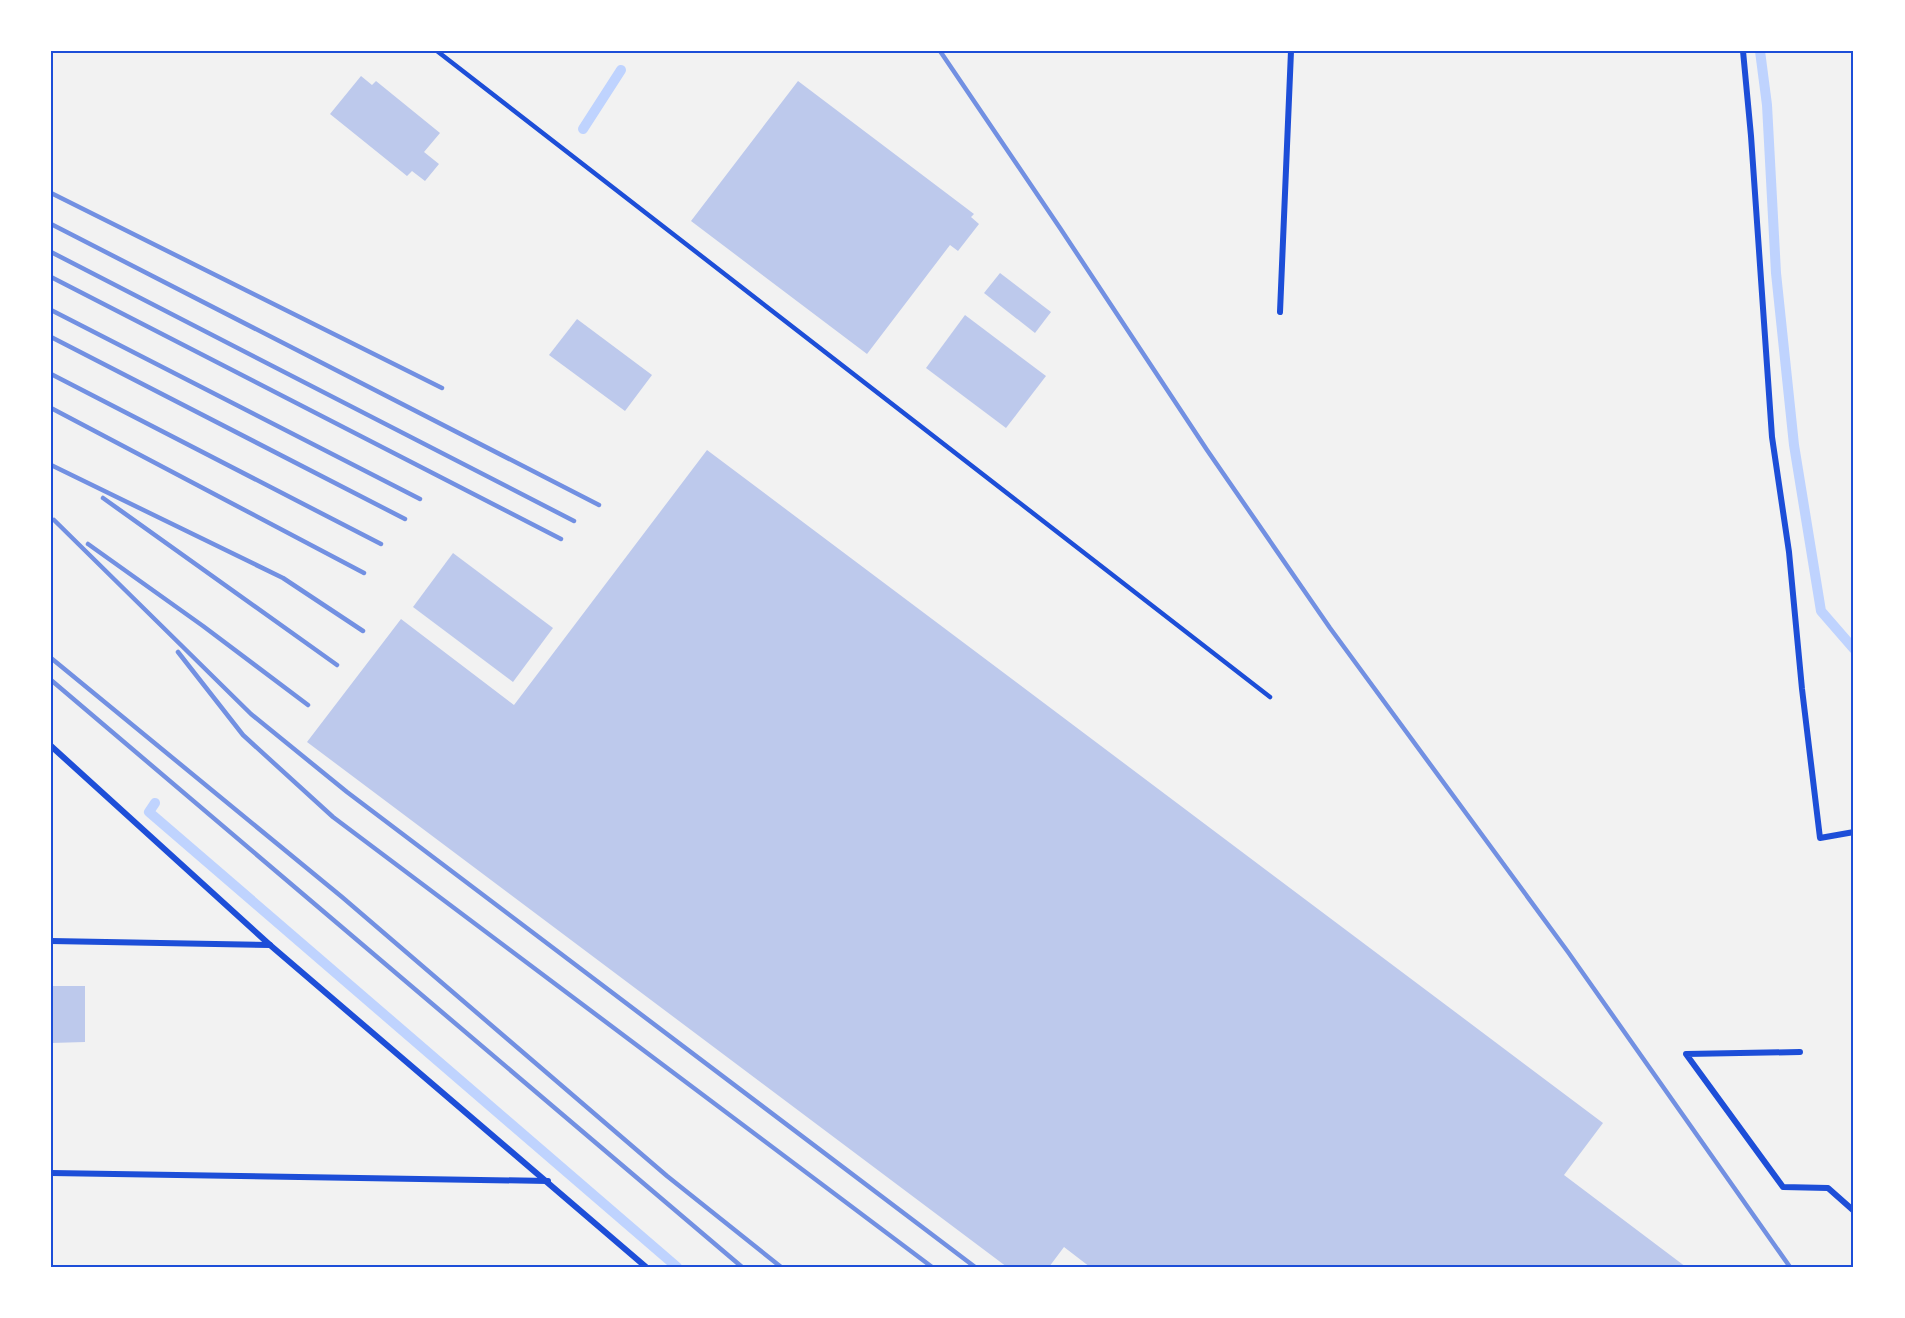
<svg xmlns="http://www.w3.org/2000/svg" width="1905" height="1318" viewBox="0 0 1905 1318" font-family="'Roboto Condensed',sans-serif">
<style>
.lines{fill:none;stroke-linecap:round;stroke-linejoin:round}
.stream{stroke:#bfd3fe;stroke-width:10}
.building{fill:#bdc9ec}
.service{stroke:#1d4ed8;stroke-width:4.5}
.minor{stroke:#1d4ed8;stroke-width:6}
.rail{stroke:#7290e2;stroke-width:4.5}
.neatline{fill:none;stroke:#1d4ed8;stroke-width:2}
</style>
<rect width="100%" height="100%" fill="#f2f2f2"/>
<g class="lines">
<g class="stream">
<polyline points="1760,51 1767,105 1776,273 1794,445 1821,611 1854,649"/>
<polyline points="583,129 621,70"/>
<polyline points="155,803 149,812 677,1267"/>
</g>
</g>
<g class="building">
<polygon points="361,76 372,85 376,81 440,133 424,152 439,164 425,181 412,171 407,176 330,114"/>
<polygon points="798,81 974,214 971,217 979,224 958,251 950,245 867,354 691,221"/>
<polygon points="1000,273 1051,312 1035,333 984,293"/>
<polygon points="965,315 1046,376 1006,428 926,368"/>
<polygon points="577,319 652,375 625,411 549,355"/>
<polygon points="707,450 1603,1123 1564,1175 1686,1267 1090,1267 1064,1247 1049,1267 1007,1267 307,742 401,619 514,705"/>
<polygon points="453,553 553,628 513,682 413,607"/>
<polygon points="51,986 85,986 85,1042 51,1043"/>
</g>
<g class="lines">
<polyline class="service" points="437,51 1270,697"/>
<g class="minor">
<polyline points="1743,51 1751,136 1772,437 1789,552 1802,689 1820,838 1854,832"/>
<polyline points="1280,312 1291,51"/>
<polyline points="51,746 270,945 646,1267"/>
<polyline points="51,941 270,945"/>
<polyline points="1800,1052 1686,1054 1783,1187 1828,1188 1854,1211"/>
<polyline points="51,1173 548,1181"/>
</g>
<g class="rail">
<polyline points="940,51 1060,228 1207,450 1330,628 1568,952 1790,1267"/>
<polyline points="51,193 442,388"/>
<polyline points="51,224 599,505"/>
<polyline points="51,252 574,521"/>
<polyline points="51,277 561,539"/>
<polyline points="51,310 420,499"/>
<polyline points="51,337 405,519"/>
<polyline points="51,374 381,544"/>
<polyline points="51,408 364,573"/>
<polyline points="51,465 283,578 363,631"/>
<polyline points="103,498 337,665"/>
<polyline points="54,520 251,714 347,792 975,1267"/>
<polyline points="88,544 203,626 308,705"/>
<polyline points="178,652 243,735 333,817 932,1267"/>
<polyline points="51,658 342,897 667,1176 781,1267"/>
<polyline points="51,680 742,1267"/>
</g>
</g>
<rect width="1905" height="1318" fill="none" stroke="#ffffff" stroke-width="105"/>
<rect x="52" y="52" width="1800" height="1214" class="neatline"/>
</svg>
